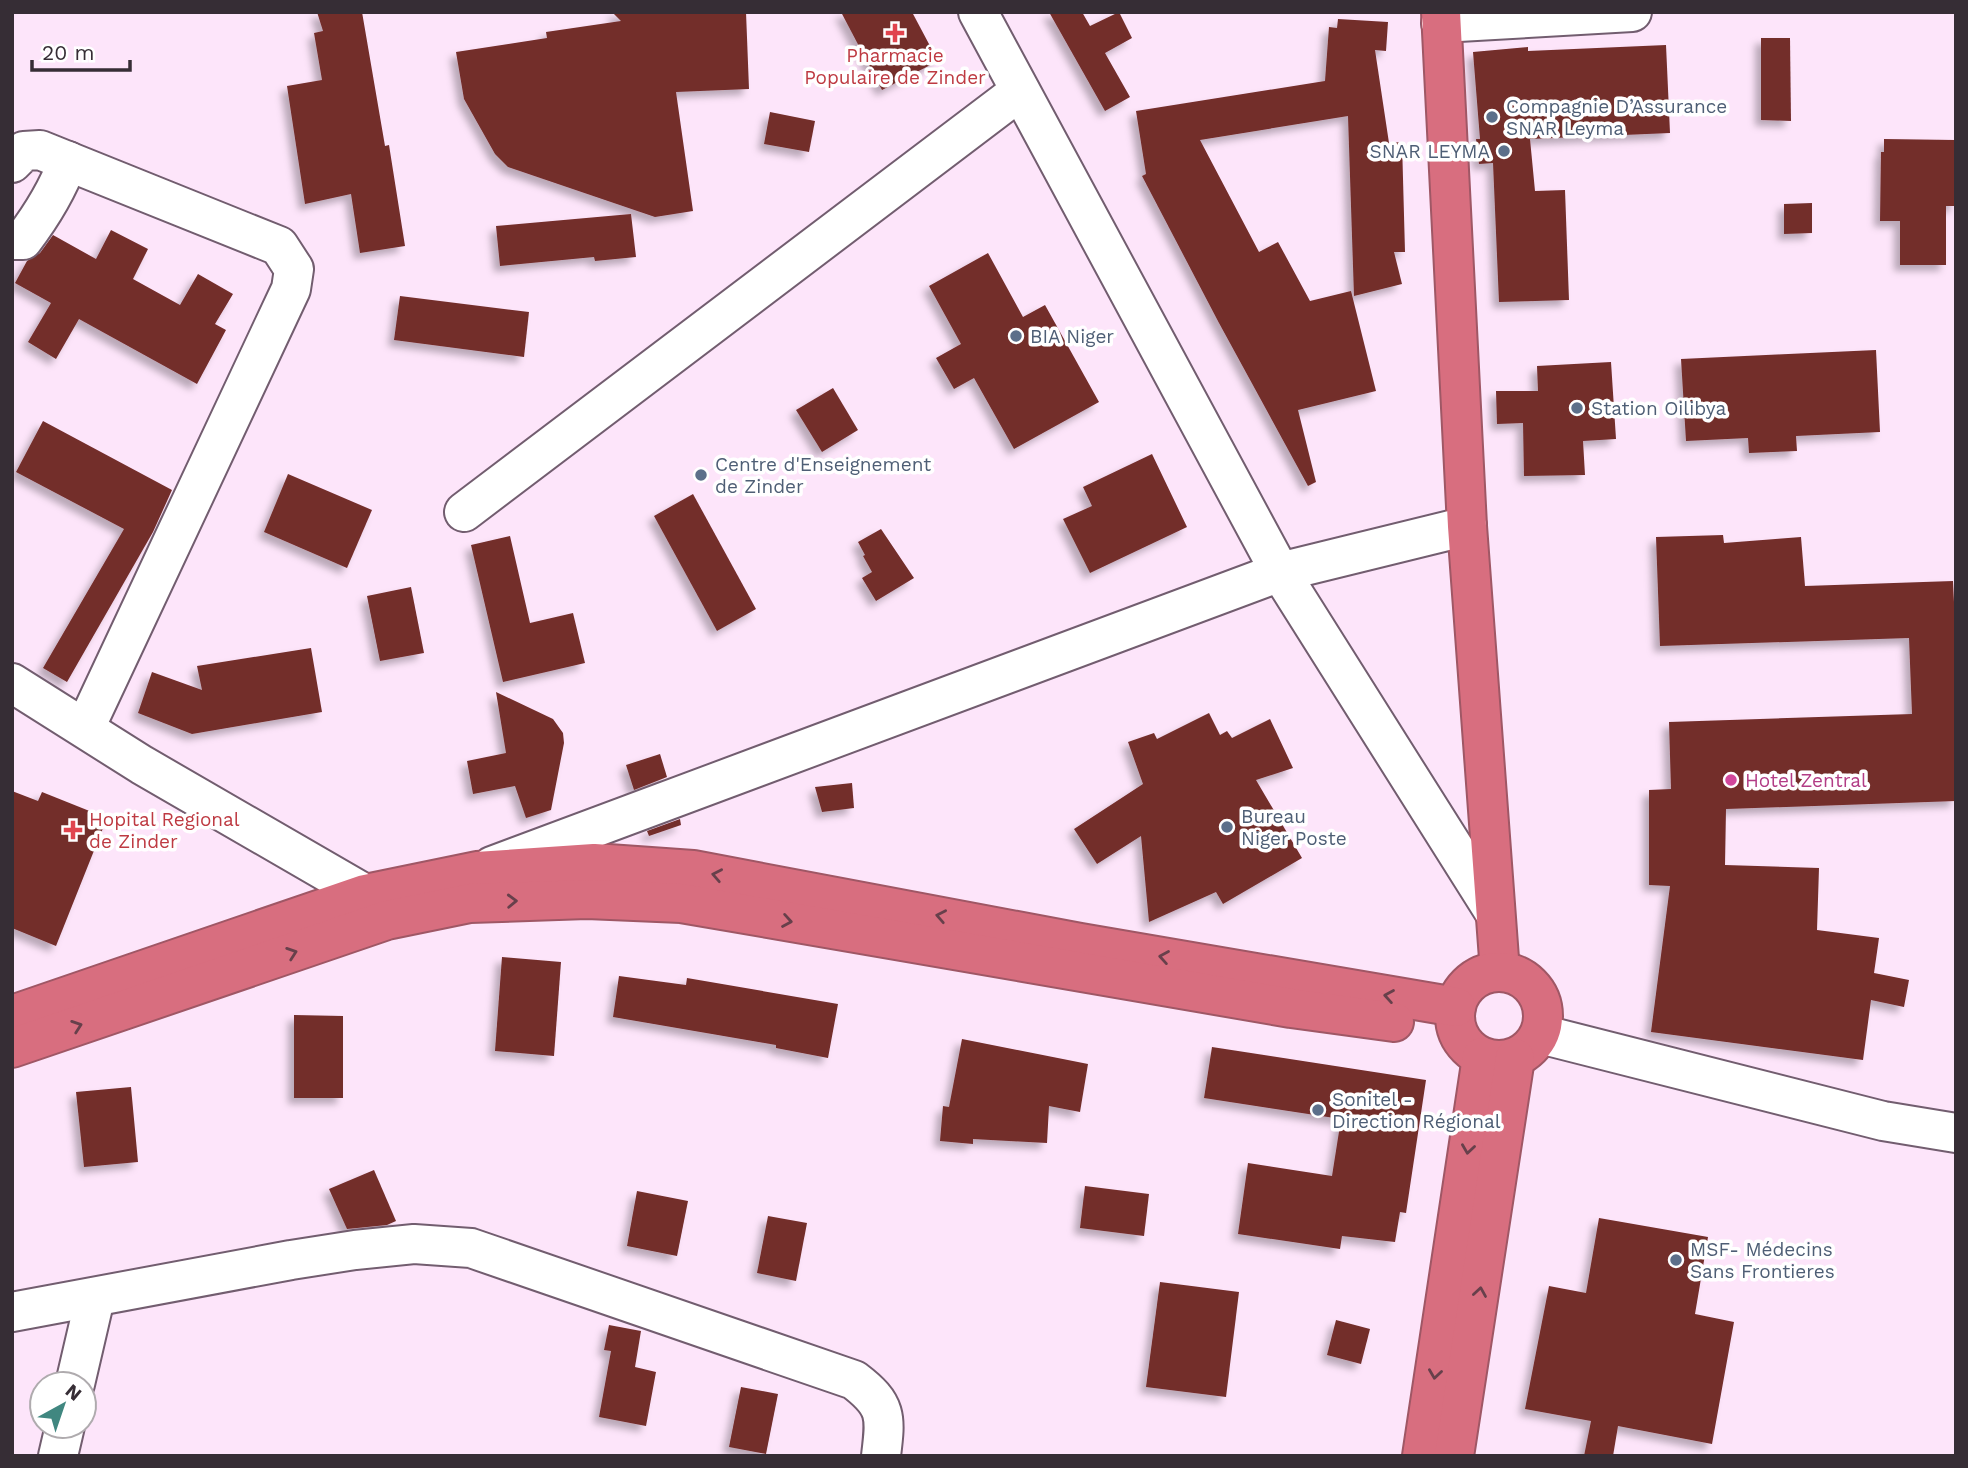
<svg xmlns="http://www.w3.org/2000/svg" width="1968" height="1468" viewBox="0 0 1968 1468" font-family="'Work Sans',sans-serif">
<style>
.building{fill:#732d2b;filter:url(#shadow)}
.lines{fill:none;stroke-linecap:round;stroke-linejoin:round}
.minor-casing{stroke:#725d6f;stroke-width:42}
.highway-casing{stroke:#9f5765;stroke-width:42}
.minor{stroke:#fff;stroke-width:38}
.highway{stroke:#d86e7f;stroke-width:38}
.oneway{stroke:#67404b}
.health-dot{fill:#e0444e;stroke:#fff;stroke-width:2.5}
.service-dot{fill:#5c6f8a;stroke:#fff;stroke-width:2.5}
.hotel-dot{fill:#d1479c;stroke:#fff;stroke-width:2.5}
.labels{text-anchor:middle;dominant-baseline:central;stroke-width:7;stroke-linejoin:round;paint-order:stroke}
.health-label{font-size:19px;fill:#be3a42;stroke:#fff}
.service-label{font-size:19px;fill:#4e5e75;stroke:#fff;text-anchor:start}
.hotel-label{font-size:19px;fill:#b23c85;stroke:#fff;text-anchor:start}
</style>
<defs>
<filter id="shadow"><feDropShadow dx="-6" dy="6" stdDeviation="3.5" flood-color="#0004"/></filter>
</defs>
<rect width="100%" height="100%" fill="#fde5fa"/>
<g class="building">
<polygon points="317,12 362,12 385,146 389,145 405,246 360,253 351,194 305,204 287,86 322,80 314,33 323,31"/>
<polygon points="612,12 746,12 749,89 676,92 693,211 655,217 508,167 495,154 464,99 456,52 547,38 546,32 621,21"/>
<polygon points="841,12 912,12 938,61 882,90"/>
<polygon points="1049,12 1082,12 1090,26 1119,12 1132,38 1105,53 1130,97 1105,111"/>
<polygon points="1338,19 1388,22 1386,51 1375,50 1389,143 1402,142 1405,252 1394,252 1402,284 1354,296 1348,116 1200,140 1259,252 1278,242 1310,301 1351,291 1376,391 1298,410 1316,482 1308,486 1219,323 1142,176 1146,174 1136,111 1325,81 1329,27 1337,28"/>
<polygon points="1761,38 1790,38 1791,121 1761,120"/>
<polygon points="1666,45 1670,133 1530,139 1535,191 1565,190 1569,300 1499,302 1493,163 1479,164 1476,139 1480,139 1473,52 1528,47 1528,51"/>
<polygon points="770,112 815,121 809,152 764,144"/>
<polygon points="1884,139 1955,140 1956,206 1946,206 1946,265 1900,265 1900,221 1880,221 1881,152 1884,152"/>
<polygon points="1812,203 1812,233 1784,234 1784,204"/>
<polygon points="631,214 636,257 595,261 594,257 500,266 496,226"/>
<polygon points="111,230 148,249 133,279 180,305 198,274 233,294 215,324 226,330 197,384 79,319 56,359 28,342 51,303 15,283 27,261 40,253 53,235 96,259"/>
<polygon points="988,253 1023,317 1045,305 1099,402 1014,449 974,378 954,389 936,358 961,344 929,286"/>
<polygon points="400,296 529,312 524,357 394,340"/>
<polygon points="1876,350 1880,432 1796,436 1797,451 1749,453 1748,438 1686,441 1681,359"/>
<polygon points="1611,362 1616,439 1583,441 1585,475 1524,476 1523,423 1497,424 1496,391 1538,391 1537,366"/>
<polygon points="833,388 858,430 822,452 796,410"/>
<polygon points="43,421 172,490 153,532 67,682 43,668 124,529 16,472"/>
<polygon points="1152,454 1187,527 1090,573 1063,519 1092,506 1083,487"/>
<polygon points="288,474 372,510 347,568 264,532"/>
<polygon points="693,494 756,609 717,631 654,516"/>
<polygon points="881,529 914,578 876,601 862,578 872,572 863,556 865,555 858,542"/>
<polygon points="1723,535 1724,543 1801,537 1805,586 1953,581 1956,644 1956,801 1726,809 1725,865 1819,868 1817,930 1879,938 1874,973 1909,980 1904,1007 1871,1000 1863,1060 1651,1032 1670,886 1649,885 1649,790 1671,789 1669,722 1912,714 1909,638 1660,646 1656,537"/>
<polygon points="510,536 530,623 573,613 585,663 503,682 471,545"/>
<polygon points="411,587 424,653 380,661 367,596"/>
<polygon points="311,648 322,712 192,734 138,713 152,672 202,690 197,666"/>
<polygon points="496,692 553,719 563,733 564,743 551,810 526,818 515,786 473,794 467,761 506,753"/>
<polygon points="1209,713 1220,735 1227,731 1232,738 1270,719 1293,768 1256,780 1302,858 1223,904 1216,892 1149,922 1141,836 1097,864 1074,829 1143,784 1128,742 1154,733 1157,739"/>
<polygon points="660,754 667,777 634,790 626,765"/>
<polygon points="852,783 854,808 822,812 815,787"/>
<polygon points="12,791 38,801 42,792 107,818 56,946 12,928"/>
<polygon points="680,819 681,825 649,836 647,831"/>
<polygon points="502,957 561,962 554,1056 495,1051"/>
<polygon points="619,976 686,985 687,978 838,1004 828,1058 776,1048 776,1045 613,1017"/>
<polygon points="294,1015 343,1016 343,1098 294,1098"/>
<polygon points="962,1039 1088,1064 1080,1112 1049,1106 1047,1143 973,1139 973,1144 940,1141 943,1106 949,1107"/>
<polygon points="1212,1047 1426,1080 1406,1213 1400,1212 1395,1242 1342,1236 1340,1249 1238,1234 1248,1163 1332,1176 1341,1119 1204,1098"/>
<polygon points="131,1087 138,1162 84,1167 76,1092"/>
<polygon points="374,1170 396,1221 387,1225 347,1229 329,1189"/>
<polygon points="1085,1186 1149,1194 1144,1236 1080,1228"/>
<polygon points="637,1191 688,1201 677,1256 627,1246"/>
<polygon points="768,1216 807,1223 796,1281 757,1273"/>
<polygon points="1599,1218 1708,1237 1695,1314 1734,1322 1712,1444 1618,1426 1613,1456 1584,1456 1591,1421 1525,1409 1549,1286 1586,1293"/>
<polygon points="1160,1282 1239,1292 1226,1397 1146,1387"/>
<polygon points="1336,1320 1370,1329 1361,1364 1327,1355"/>
<polygon points="609,1325 641,1331 635,1367 656,1372 646,1426 599,1417 611,1351 604,1350"/>
<polygon points="741,1387 778,1394 766,1454 729,1447"/>
</g>
<g class="lines">
<defs>
<g id="minor">
<polyline points="978,12 1280,572 1495,913"/>
<polyline points="1441,23 1632,12"/>
<polyline points="12,163 24,151 40,150 279,246 294,269 291,289 85,728"/>
<path d="M 12,240 L 23,240 C 42,215 57,191 68,161"/>
<polyline points="464,512 1020,91"/>
<polyline points="12,683 142,765 365,894 383,915"/>
<polyline points="492,866 1280,572 1467,526"/>
<polyline points="1540,1034 1883,1121 1956,1133"/>
<path d="M 12,1312 L 291,1260 L 355,1250 L 414,1244 L 471,1248 L 854,1380 C 887,1405 886,1416 881,1456"/>
<polyline points="75,1384 95,1298"/>
<polyline points="58,1456 65,1426"/>
</g>
<g id="highway">
<polyline points="1441,12 1467,526 1500,972"/>
<circle cx="1499" cy="1016" r="44"/>
<polyline points="12,1015 365,894 477,871 594,863 693,870 1080,943 1456,1007"/>
<polyline points="12,1048 387,920 470,903 587,899 681,903 1291,1008 1394,1022"/>
<polyline points="1422,1456 1482,1057"/>
<polyline points="1454,1456 1515,1058"/>
</g>
</defs>
<use href="#minor" class="minor-casing"/>
<use href="#highway" class="highway-casing"/>
<use href="#minor" class="minor"/>
<use href="#highway" class="highway"/>
</g>
<defs><path id="oneway-chevron" d="M-2-3.5L2.5 0L-2 3.5" fill="none" stroke-width="1.6" stroke-linecap="round" stroke-linejoin="round" transform="scale(1.75)"/></defs>
<g class="oneway">
<use href="#oneway-chevron" transform="translate(717 875) rotate(-169)"/>
<use href="#oneway-chevron" transform="translate(512 901) rotate(-2)"/>
<use href="#oneway-chevron" transform="translate(941 916) rotate(-169)"/>
<use href="#oneway-chevron" transform="translate(787 921) rotate(10)"/>
<use href="#oneway-chevron" transform="translate(292 953) rotate(-19)"/>
<use href="#oneway-chevron" transform="translate(1164 957) rotate(-170)"/>
<use href="#oneway-chevron" transform="translate(1389 996) rotate(-170)"/>
<use href="#oneway-chevron" transform="translate(77 1026) rotate(-19)"/>
<use href="#oneway-chevron" transform="translate(1468 1149) rotate(98)"/>
<use href="#oneway-chevron" transform="translate(1480 1292) rotate(-81)"/>
<use href="#oneway-chevron" transform="translate(1435 1374) rotate(98)"/>
</g>
<g class="health-dot">
<path d="M891.5 22.5h7v7h7v7h-7v7h-7v-7h-7v-7h7z"/>
<path d="M69.5 819.5h7v7h7v7h-7v7h-7v-7h-7v-7h7z"/>
</g>
<g class="service-dot">
<circle cx="1492" cy="117" r="7"/>
<circle cx="1504" cy="151" r="7"/>
<circle cx="1016" cy="336" r="7"/>
<circle cx="1577" cy="408" r="7"/>
<circle cx="701" cy="475" r="7"/>
<circle cx="1227" cy="827" r="7"/>
<circle cx="1318" cy="1110" r="7"/>
<circle cx="1676" cy="1260" r="7"/>
</g>
<circle class="hotel-dot" cx="1731" cy="780" r="7"/>
<g class="labels">
<g class="health-label">
<text x="895" y="55">Pharmacie<tspan x="895" dy="22">Populaire de Zinder</tspan></text>
<text x="89" y="819" text-anchor="start">Hopital Regional<tspan x="89" dy="22">de Zinder</tspan></text>
</g>
<g class="service-label">
<text x="1506" y="106">Compagnie D’Assurance<tspan x="1506" dy="22">SNAR Leyma</tspan></text>
<text x="1490" y="151" text-anchor="end">SNAR LEYMA</text>
<text x="1030" y="336">BIA Niger</text>
<text x="1591" y="408">Station Oilibya</text>
<text x="715" y="464">Centre d'Enseignement<tspan x="715" dy="22">de Zinder</tspan></text>
<text x="1241" y="816">Bureau<tspan x="1241" dy="22">Niger Poste</tspan></text>
<text x="1332" y="1099">Sonitel -<tspan x="1332" dy="22">Direction Régional</tspan></text>
<text x="1690" y="1249">MSF- Médecins<tspan x="1690" dy="22">Sans Frontieres</tspan></text>
</g>
<g class="hotel-label">
<text x="1745" y="780">Hotel Zentral</text>
</g>
</g>
<rect width="1968" height="1468" fill="none" stroke="#362d35" stroke-width="28"/>
<g transform="translate(63 1405) rotate(40)"><circle r="33" fill="#ffffff" stroke="#afabae" stroke-width="2"/>
<path d="M0-5L12 26L0 18L-12 26Z" fill="#408780"/>
<text y="-10" font-size="19" font-weight="bold" text-anchor="middle" fill="#362d35">N</text>
</g>
<path d="M32 60v10h98v-10" fill="none" stroke="#362d35" stroke-width="3.5"/>
<text x="42" y="60" font-size="21" fill="#362d35" stroke="#ffffff" stroke-width="5" paint-order="stroke">20 m</text>
</svg>
